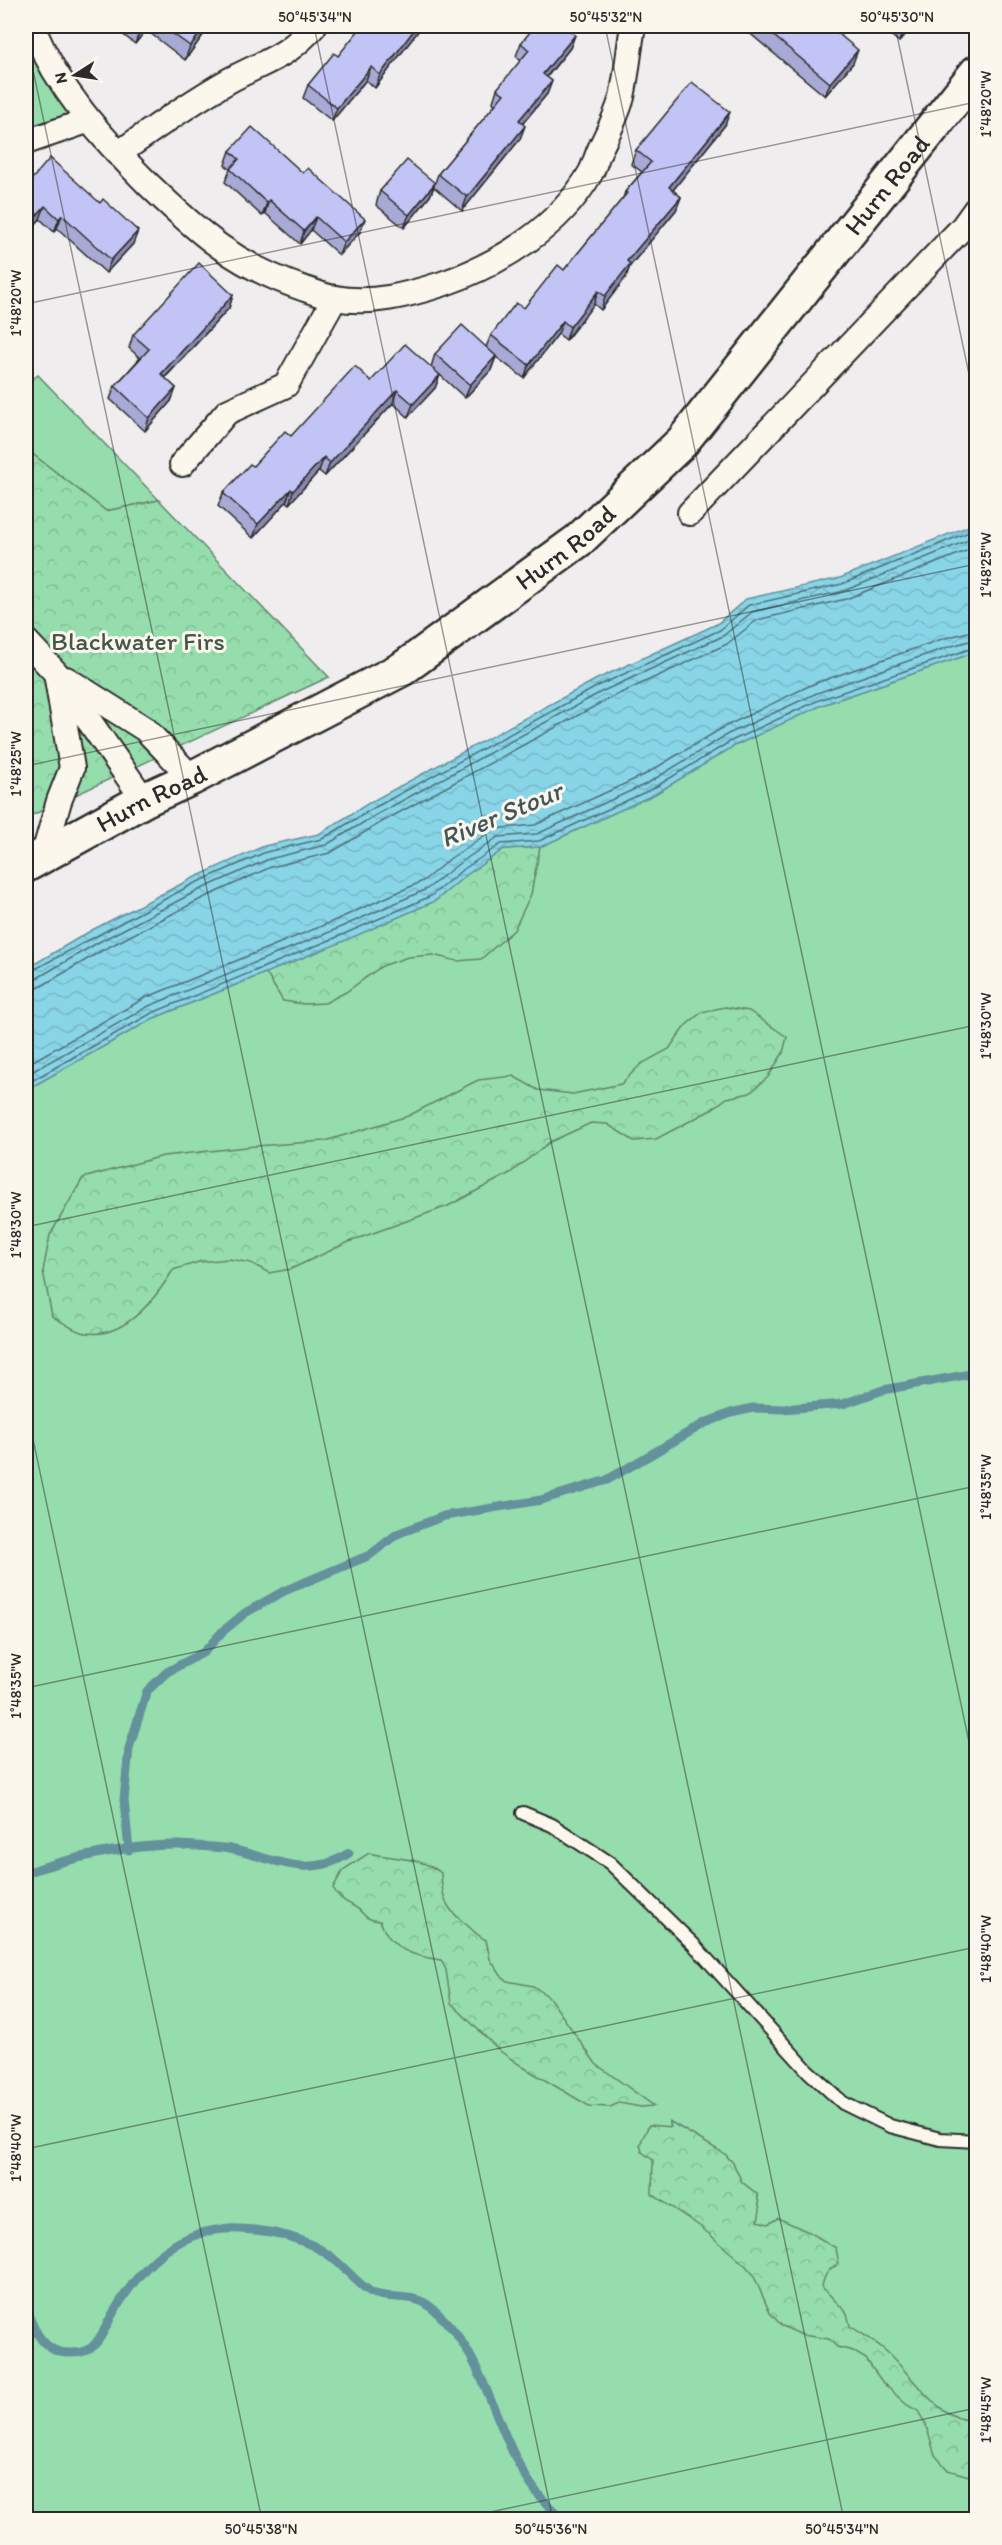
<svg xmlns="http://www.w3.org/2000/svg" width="1002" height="2545" viewBox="0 0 1002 2545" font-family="Itim,sans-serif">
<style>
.grass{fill:#95ddac;stroke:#60846c;stroke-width:1.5}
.forest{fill:url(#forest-crowns);stroke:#60846c;stroke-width:1.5}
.water{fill:url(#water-waves);stroke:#63919c;stroke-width:1.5}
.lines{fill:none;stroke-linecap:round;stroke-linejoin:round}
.shore{stroke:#506f77;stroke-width:1.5}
.stream{stroke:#63919c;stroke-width:9}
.lane-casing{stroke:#2b2b2b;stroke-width:16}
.street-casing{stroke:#2b2b2b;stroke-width:28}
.secondary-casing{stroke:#2b2b2b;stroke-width:38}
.lane{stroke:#fbf7ec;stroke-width:12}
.street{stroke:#fbf7ec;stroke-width:24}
.secondary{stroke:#fbf7ec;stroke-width:33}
.wall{fill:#a8a9d4;stroke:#2b2b2b;stroke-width:1.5}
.shaded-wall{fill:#8889ac;stroke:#2b2b2b;stroke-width:1.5}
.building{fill:#c3c4f6;stroke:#2b2b2b;stroke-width:1.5}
.ticks{fill:none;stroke:#2b2b2b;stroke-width:1.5;stroke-opacity:0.45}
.labels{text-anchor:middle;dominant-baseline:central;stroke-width:6;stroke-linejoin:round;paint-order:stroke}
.street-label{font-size:26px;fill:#2b2b2b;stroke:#fbf7ec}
.park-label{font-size:26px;fill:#46584b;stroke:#fbf7ec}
.water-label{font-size:27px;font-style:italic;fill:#42565a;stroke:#fbf7ec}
.neatline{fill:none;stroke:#2b2b2b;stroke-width:2}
.ticks-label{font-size:15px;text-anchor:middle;fill:#2b2b2b}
</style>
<defs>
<pattern id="forest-crowns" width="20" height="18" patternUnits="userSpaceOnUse" patternTransform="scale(1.5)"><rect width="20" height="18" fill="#95ddac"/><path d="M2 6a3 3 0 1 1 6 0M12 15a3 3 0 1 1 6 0" fill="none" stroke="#81be94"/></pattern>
<pattern id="water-waves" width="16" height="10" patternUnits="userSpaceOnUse" patternTransform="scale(1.5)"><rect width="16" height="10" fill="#88d5e8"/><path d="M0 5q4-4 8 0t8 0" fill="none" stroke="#76b7c7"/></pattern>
</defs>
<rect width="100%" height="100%" fill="#f0edee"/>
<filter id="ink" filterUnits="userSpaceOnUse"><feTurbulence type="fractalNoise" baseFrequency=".0167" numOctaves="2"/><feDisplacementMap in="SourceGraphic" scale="12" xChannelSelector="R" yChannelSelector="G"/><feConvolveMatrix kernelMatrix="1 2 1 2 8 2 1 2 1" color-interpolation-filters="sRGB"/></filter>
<g filter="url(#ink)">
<g class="grass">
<polygon points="26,30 70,115 26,129"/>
<polygon points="38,375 159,500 106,511 26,449 26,384"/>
<polygon points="976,652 976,2519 26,2519 26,1090 154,1018 337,944 435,901 465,876 504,849 540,847 655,794 734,746 822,705"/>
</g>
<g class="forest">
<polygon points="26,449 106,511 159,500 329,677 26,818"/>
<polygon points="540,847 531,894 514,930 481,959 457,961 433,955 408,957 382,966 346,992 325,1003 304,1004 283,1001 266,973 435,901 465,876 504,849"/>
<path d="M 725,1007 L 749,1011 L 787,1037 L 783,1053 L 768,1077 L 750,1093 L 727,1098 L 709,1111 L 656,1139 L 634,1141 L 607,1124 L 591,1123 L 550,1142 L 510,1173 L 448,1206 L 351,1241 L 291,1269 L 269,1273 L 251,1263 L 229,1259 L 199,1262 L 173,1270 C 154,1301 122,1342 81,1332 C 71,1329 61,1321 52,1316 L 43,1271 L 50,1235 L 83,1178 L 163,1156 L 256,1146 L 325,1141 L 408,1116 L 478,1080 L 513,1076 L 538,1090 L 573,1094 L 621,1084 L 641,1064 L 669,1049 L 685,1026 L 702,1012 Z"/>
<path d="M 369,1853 C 392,1859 422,1857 441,1873 C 442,1900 446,1909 467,1925 C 473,1931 478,1936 486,1940 L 490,1959 L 502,1977 L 507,1981 L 533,1986 L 549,1997 L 596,2064 L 654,2106 L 641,2107 L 619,2103 L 610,2107 L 589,2106 L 523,2067 L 500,2051 L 451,2003 L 446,1970 L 441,1960 C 412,1956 391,1950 380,1921 C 361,1919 366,1913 355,1907 C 345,1901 339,1899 333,1888 L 343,1870 Z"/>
<path d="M 669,2121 L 725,2154 L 733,2163 L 742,2182 L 757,2194 L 760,2210 L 758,2221 L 768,2224 L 778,2218 L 811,2233 L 836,2248 L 839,2264 C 828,2269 824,2275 822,2287 L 847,2313 L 850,2326 C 862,2334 877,2342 888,2353 C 914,2377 937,2421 976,2421 L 976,2478 L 948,2470 L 935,2455 L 926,2425 L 918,2411 L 907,2405 L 883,2383 L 866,2359 L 853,2351 L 837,2347 L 829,2339 L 802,2335 L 782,2326 L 770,2313 L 753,2274 L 746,2266 L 701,2227 L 652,2194 L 653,2160 L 642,2152 L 640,2144 L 649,2125 L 671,2127 Z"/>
</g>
<polygon class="water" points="976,523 976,652 822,705 734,746 655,794 540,847 504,849 465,876 435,901 337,944 154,1018 26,1090 26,969 92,930 191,879 264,846 319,834 369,803 597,679 717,624 746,599 840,578"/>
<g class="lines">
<g class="shore">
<polyline points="26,974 193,884 266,852 322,839 372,809 600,685 720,630 749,605 842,584 976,529"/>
<polyline points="26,981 34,980 99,942 197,891 269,859 326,845 376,815 603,691 723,636 752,612 844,591 976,537"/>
<polyline points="26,990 38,988 103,950 201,899 271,867 330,853 380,823 608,699 727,644 757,620 846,599 976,547"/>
<polyline points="26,1065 145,998 329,923 423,881 451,858 494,829 535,825 644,775 724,727 813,684 942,639 976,630"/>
<polyline points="26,1075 149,1006 332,931 427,889 457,865 498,837 537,834 648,783 728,734 817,693 945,648 976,639"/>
<polyline points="26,1084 152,1013 335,938 431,896 461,871 501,844 539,841 652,789 731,741 819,700 976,647"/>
</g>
<g class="stream">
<polyline points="129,1850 124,1800 129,1748 147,1691 167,1672 204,1652 222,1632 245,1613 284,1591 370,1555 397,1534 444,1516 541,1500 607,1480 705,1423 731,1413 753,1408 783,1409 843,1404 883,1390 976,1373"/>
<path d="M 26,1873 C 68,1858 134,1844 179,1845 C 195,1846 214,1846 230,1849 C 271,1857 308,1881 349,1853"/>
<path d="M 26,2309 C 34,2330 44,2354 70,2353 C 77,2353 85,2352 91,2348 C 103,2338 107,2322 115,2310 C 144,2262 181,2226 240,2229 C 270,2230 306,2238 330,2256 C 345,2267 356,2283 371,2292 C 384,2300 411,2293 428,2305 C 500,2360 492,2467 565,2520"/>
</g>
<defs>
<polyline id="lane" points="523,1813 552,1825 610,1863 694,1945 808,2071 843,2103 890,2126 940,2139 976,2141"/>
<g id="street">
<path d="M 32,26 C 59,91 100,136 149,185 C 200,234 236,266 305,289 C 315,292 325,297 335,298 C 371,305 408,295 442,284 C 500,264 560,227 591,172 C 595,164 597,155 601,147 C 609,131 617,115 622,97 C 627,74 629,49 633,26"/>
<polyline points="26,142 87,121"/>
<path d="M 118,154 C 154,128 191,102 230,80 C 265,61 286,58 314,26"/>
<polyline points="182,464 227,412 286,385 335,298"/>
<polyline points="690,513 963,227 976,209"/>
<polyline points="26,641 56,673 144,800"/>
<polyline points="66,679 145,729 192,778"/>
<polyline points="43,857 59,801 72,768 57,679"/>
</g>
<g id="secondary">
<path id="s1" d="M 26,865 L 144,800 L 192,778 L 402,669 L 579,540 L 682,442 L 976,73"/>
</g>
</defs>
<use href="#lane" class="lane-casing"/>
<use href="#street" class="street-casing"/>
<use href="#secondary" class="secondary-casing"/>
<use href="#lane" class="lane"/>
<use href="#street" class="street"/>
<use href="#secondary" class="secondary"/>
</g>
<g class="wall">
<polygon points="112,26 149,26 135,44"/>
<polygon points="152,26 209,26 206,31 185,60 150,33"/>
<polygon points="422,26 375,88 366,80 332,121 303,98 308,85 338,56"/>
<polygon points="741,26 829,26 853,63 825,96"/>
<polygon points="880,26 913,26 899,42"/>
<polygon points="575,35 570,48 547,77 552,81 547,94 522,124 520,139 462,211 434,187 430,196 404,228 376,205 380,191 435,183 438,174 495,105 493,102 497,89 521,61 516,56 521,43"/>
<polygon points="725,125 673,190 681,197 676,210 630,266 626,277 601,310 594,304 566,340 558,334 524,378 496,357 491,370 465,398 440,375 435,388 408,417 393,403 325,476 319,471 289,504 286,502 253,538 218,506 223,493 253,466 371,381 431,367 435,354 486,347 491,335 524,308 564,270 623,198 625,192 642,172 631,164 636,150"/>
<polygon points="230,151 360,232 339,255 311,230 300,244 265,213 262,216 225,182 230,169 225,165"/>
<polygon points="26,186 133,244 106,273 57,228 54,232 40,219 26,235"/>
<polygon points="233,295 229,308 165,378 176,388 171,401 145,431 110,399 115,386 140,358 129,348 133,335"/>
</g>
<g class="shaded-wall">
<polygon points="144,26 149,26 135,44 140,30"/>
<polygon points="206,26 209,26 206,31 185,60 190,46"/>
<polygon points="417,26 422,26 375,88 380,75"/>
<polygon points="906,26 913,26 899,42 903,29"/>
<polygon points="575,35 570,48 538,87 543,74"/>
<polygon points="858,50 853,63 825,96 830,83"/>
<polygon points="371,67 366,80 332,121 337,108"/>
<polygon points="552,81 547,94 514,134 519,120"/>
<polygon points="730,112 725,125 665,200 669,187"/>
<polygon points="525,126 520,139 462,211 467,197"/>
<polygon points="435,183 430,196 404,228 409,215"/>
<polygon points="681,197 676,210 630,266 626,277 601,310 605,296 627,261"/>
<polygon points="269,200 265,213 262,216 267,203"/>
<polygon points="45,206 40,219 26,235 26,227"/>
<polygon points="62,215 57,228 54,232 59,219"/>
<polygon points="316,217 311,230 300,244 304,231"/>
<polygon points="365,219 360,232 339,255 344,242"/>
<polygon points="138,231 133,244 106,273 111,260"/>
<polygon points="598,291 594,304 566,340 570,327"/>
<polygon points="233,295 229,308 156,387 161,374"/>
<polygon points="563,321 558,334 524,378 529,365"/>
<polygon points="496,356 491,370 465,398 470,385"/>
<polygon points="440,375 435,388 408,417 413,404"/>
<polygon points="176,388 171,401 145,431 149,418"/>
<polygon points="397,390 393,403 325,476 330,463"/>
<polygon points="324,457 319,471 289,504 293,491"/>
<polygon points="291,489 286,502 253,538 258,524"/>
</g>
<g class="building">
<polygon points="134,26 144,26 140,30"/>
<polygon points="162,26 206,26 190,46"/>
<polygon points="362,26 417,26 380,75 371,67 337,108 308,85 334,53 338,56"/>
<polygon points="535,26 564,26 575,35 543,74 552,81 519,120 525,126 467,197 438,174 504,94 497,89 529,50 521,43"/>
<polygon points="762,26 829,26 858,50 830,83"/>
<polygon points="692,82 730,112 669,187 681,197 627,261 630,264 605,296 598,291 570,327 563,321 529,365 491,335 516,303 524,308 558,265 564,270 627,193 625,192 651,162 636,150"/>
<polygon points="252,127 303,173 308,168 365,219 344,242 316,217 304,231 269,200 267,203 230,169 239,159 230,151"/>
<polygon points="50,158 100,203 103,199 138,231 111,260 62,215 59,219 45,206 26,227 26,186"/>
<polygon points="407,160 435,183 409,215 380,191"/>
<polygon points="199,263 233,295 161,374 176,388 149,418 115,386 149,349 133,335"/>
<polygon points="462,325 496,356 470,385 435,354"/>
<polygon points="405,344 440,375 413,404 397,390 330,463 324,457 293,491 291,489 258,524 223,493 250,464 253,466 285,431 291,436 355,366 371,381"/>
</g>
</g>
<path class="ticks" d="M 314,26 L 844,2520M 605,26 L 976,1775M 895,26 L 976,407M 26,37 L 553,2520M 26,304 L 976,102M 26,766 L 976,564M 26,1227 L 976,1025M 26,1406 L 262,2520M 26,1688 L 976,1486M 26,2149 L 976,1947M 453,2520 L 976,2408"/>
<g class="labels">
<g class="street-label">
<text stroke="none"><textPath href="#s1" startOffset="1114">Hurn Road</textPath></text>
<text stroke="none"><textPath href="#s1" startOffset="628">Hurn Road</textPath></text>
<text stroke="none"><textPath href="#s1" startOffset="142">Hurn Road</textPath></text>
</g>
<g class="park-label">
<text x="138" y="641">Blackwater Firs</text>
</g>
<g class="water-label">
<text transform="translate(501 814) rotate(-23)">River Stour</text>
</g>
</g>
<rect width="1002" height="2545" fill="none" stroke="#fbf7ec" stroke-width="66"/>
<g transform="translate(75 75) rotate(258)" stroke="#fbf7ec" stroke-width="4.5" paint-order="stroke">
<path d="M0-4.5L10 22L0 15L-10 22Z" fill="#2b2b2b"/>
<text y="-9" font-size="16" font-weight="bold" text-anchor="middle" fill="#2b2b2b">N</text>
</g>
<rect x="33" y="33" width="936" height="2479" class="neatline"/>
<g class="ticks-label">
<text x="315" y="22">50°45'34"N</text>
<text x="606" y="22">50°45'32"N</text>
<text x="897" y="22">50°45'30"N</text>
<text transform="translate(986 104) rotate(-90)" y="5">1°48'20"W</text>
<text transform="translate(16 303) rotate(-90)" y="5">1°48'20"W</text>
<text transform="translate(986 565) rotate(-90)" y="5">1°48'25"W</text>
<text transform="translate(16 764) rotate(-90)" y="5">1°48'25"W</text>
<text transform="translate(986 1026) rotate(-90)" y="5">1°48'30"W</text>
<text transform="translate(16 1225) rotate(-90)" y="5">1°48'30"W</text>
<text transform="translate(986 1487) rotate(-90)" y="5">1°48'35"W</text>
<text transform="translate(16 1686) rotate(-90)" y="5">1°48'35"W</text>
<text transform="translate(986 1949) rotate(-90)" y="5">1°48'40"W</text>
<text transform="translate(16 2148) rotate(-90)" y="5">1°48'40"W</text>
<text transform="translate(986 2410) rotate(-90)" y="5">1°48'45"W</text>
<text x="261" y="2534">50°45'38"N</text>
<text x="551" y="2534">50°45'36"N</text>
<text x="842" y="2534">50°45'34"N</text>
</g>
</svg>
